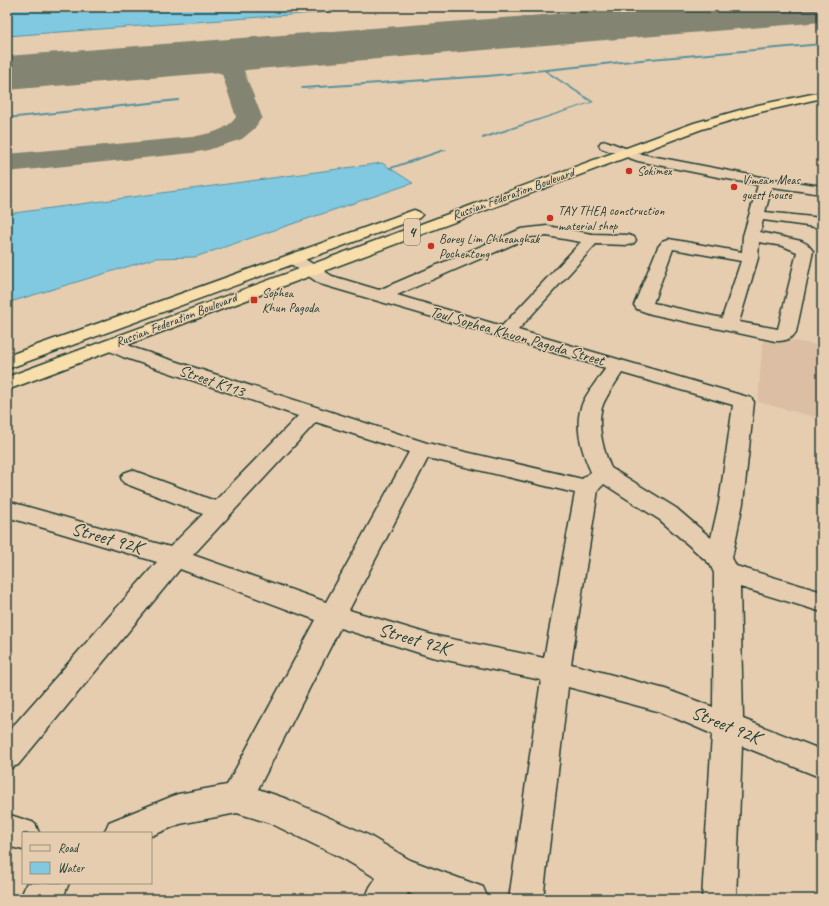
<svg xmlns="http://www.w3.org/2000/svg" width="829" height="906" viewBox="0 0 829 906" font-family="Caveat,sans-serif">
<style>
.built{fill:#dbbea3}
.water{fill:#80c9e1;stroke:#59919c}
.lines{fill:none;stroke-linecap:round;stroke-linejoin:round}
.stream{fill:#59919c;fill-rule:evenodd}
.taxiway{fill:#838572;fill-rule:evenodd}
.runway{fill:#838572;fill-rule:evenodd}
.minor-casing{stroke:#1f3d34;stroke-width:3}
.highway-casing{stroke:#1f3d34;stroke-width:3}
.minor{fill:#e7cdaf;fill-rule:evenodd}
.highway{fill:#f8deab;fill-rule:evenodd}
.poi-dot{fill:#c8321e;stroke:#e7cdaf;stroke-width:1.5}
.labels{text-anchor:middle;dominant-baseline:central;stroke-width:3;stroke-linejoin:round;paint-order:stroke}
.far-poi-label{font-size:13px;fill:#1f3d34;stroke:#e7cdaf;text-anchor:start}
.far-street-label{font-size:13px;fill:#1f3d34;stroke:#e7cdaf}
.shield{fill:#e7cdaf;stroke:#5b6859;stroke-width:1}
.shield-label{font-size:15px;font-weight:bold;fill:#1f3d34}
.street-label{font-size:16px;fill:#1f3d34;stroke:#e7cdaf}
.near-street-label{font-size:19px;fill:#1f3d34;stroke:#e7cdaf}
</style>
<rect width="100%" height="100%" fill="#e7cdaf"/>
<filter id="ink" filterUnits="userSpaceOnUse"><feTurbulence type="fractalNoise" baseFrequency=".025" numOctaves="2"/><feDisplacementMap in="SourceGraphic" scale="8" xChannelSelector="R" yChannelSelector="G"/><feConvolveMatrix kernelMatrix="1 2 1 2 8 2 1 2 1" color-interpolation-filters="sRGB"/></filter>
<g filter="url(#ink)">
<polygon class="built" points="763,335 822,346 822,419 758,402"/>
<g class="water">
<polygon points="7,7 396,7 7,36"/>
<polygon points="382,163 413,183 195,257 156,258 7,303 7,214"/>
</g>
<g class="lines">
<g class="stream">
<polygon points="822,43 822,45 651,60 547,71 594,102 483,139 482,139 482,137 591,102 544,71 488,77 302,89 301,88 302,87 488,75 651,58"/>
<polygon points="178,99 179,99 179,101 7,119 7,117"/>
<polygon points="444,149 447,150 391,169 388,168"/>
</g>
<g class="taxiway">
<polygon points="769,7 822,8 822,20 776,17 769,15 766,11"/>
<path d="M 277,45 L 285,46 L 288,51 L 285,56 L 261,62 L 244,71 L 262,117 L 254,129 L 242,139 L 208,150 L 192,153 L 7,172 L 7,154 L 192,137 C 207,134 227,131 236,117 L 222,74 L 210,69 L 176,63 L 173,58 L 176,53 C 192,49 214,55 229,61 L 245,52 Z"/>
</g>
<polygon class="runway" points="646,7 822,7 822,22 7,90 7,56"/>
<defs>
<g id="minor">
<path d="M 606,141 L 641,154 L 766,178 L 822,186 L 822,194 L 772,187 L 765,212 L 822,218 L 822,228 L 763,220 L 760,232 L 801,241 L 807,244 L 813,251 L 796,332 C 791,340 784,341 775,341 L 651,314 L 637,309 L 634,305 L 658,247 L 663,241 L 669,239 L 742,252 L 743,236 L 758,185 L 638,161 L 601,148 L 599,145 L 601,142 ZM 759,242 L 783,246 L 797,252 L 778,329 L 739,322 L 758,258 ZM 673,249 L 741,261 L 722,318 L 653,303 Z"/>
<path d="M 547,226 L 592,234 L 628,235 L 634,237 L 636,240 L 634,243 L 628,245 L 596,244 L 518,330 L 751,398 L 754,402 L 743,503 L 732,558 L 736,566 L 822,592 L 822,612 L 740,587 L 743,719 L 822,750 L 822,778 L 742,746 L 736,899 L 702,899 L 712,734 L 661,712 L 568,687 L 543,899 L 509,899 L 541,680 L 432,657 L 340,628 L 258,789 L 287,799 L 368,835 L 410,860 L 483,887 L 488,899 L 423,899 L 408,893 L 404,899 L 365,899 L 370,887 L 376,878 L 344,859 L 270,823 L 237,813 L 180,824 L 151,836 L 151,833 L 104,833 L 109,822 L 178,794 L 227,785 L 316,620 L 180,569 L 18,765 L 7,769 L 7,733 L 157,562 L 7,517 L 7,501 L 170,547 L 203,514 L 124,483 L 121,478 L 124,473 L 132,470 L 140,473 L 215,501 L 298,416 L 123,357 L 105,349 L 103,345 L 105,341 C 117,338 126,344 137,349 L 427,443 L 582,479 L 591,472 C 582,452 573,424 583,402 C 589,390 598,379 606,368 L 320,284 L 288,262 L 286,259 L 288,256 L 294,254 L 300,256 L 332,276 L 379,290 L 521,229 ZM 547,236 L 581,242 L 502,326 L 397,295 L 530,237 ZM 622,373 L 733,405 L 719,503 L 711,538 L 676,508 L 611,468 C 603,450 595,421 604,402 C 609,392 616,382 622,373 ZM 316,422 L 409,452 L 326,602 L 193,555 ZM 428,458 L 575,493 L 544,658 L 432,635 L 349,610 ZM 604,484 L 660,520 L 710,564 L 714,573 L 713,707 L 665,689 L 571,664 L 598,490 Z"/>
<polygon points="7,814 35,823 39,833 23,833 23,850 7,846"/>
<polygon points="28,883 69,883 64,895 61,899 20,899 25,887"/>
</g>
<g id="highway">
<polygon points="822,92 822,98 760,112 702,129 7,390 7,377 694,123 758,105"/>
<polygon points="414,210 419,212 422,215 419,218 7,369 7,356"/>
</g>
</defs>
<use href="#minor" class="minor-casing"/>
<use href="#highway" class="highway-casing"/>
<use href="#minor" class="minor"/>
<use href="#highway" class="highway"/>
</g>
</g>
<g class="poi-dot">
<circle cx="629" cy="171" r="4"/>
<circle cx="734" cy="187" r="4"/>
<circle cx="550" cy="218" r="4"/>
<circle cx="431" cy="246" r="4"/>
<rect x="250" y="296" width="8" height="8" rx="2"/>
</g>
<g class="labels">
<g class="far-poi-label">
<text x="637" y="171">Sokimex</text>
<text x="742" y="180">Vimean Meas<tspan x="742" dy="15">guest house</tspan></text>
<text x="558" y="211">TAY THEA construction<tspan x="558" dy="15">material shop</tspan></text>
<text x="439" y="239">Borey Lim Chheanghak<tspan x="439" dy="15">Pochentong</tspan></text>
<text x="262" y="293">Sophea<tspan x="262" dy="15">Khun Pagoda</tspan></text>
</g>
<g class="far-street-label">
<text transform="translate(513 194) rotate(-20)">Russian Federation Boulevard</text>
<text transform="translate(176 320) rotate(-21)">Russian Federation Boulevard</text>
</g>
<rect class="shield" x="404" y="219" width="16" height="26" rx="3"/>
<g class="shield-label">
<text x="412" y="232">4</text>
</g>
<g class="street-label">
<text transform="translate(517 336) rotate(16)">Toul Sophea Khuon Pagoda Street</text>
<text transform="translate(212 381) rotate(19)">Street K113</text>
</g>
<g class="near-street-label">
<text transform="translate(107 538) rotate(16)">Street 92K</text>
<text transform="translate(414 639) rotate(16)">Street 92K</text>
<text transform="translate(726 725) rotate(22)">Street 92K</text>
</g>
</g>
<rect width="829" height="906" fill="none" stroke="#e7cdaf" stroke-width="24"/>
<rect x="12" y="12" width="805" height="882" fill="none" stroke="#1f3d34" stroke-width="1.5" filter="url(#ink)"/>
<rect x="22" y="832" width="130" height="52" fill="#e7cdaf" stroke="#97937e"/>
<rect x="30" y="845" width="20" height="6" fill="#e7cdaf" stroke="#97937e"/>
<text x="58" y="852" font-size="12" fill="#1f3d34">Road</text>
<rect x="30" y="862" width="20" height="12" fill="#80c9e1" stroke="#97937e"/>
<text x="58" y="872" font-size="12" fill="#1f3d34">Water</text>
</svg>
